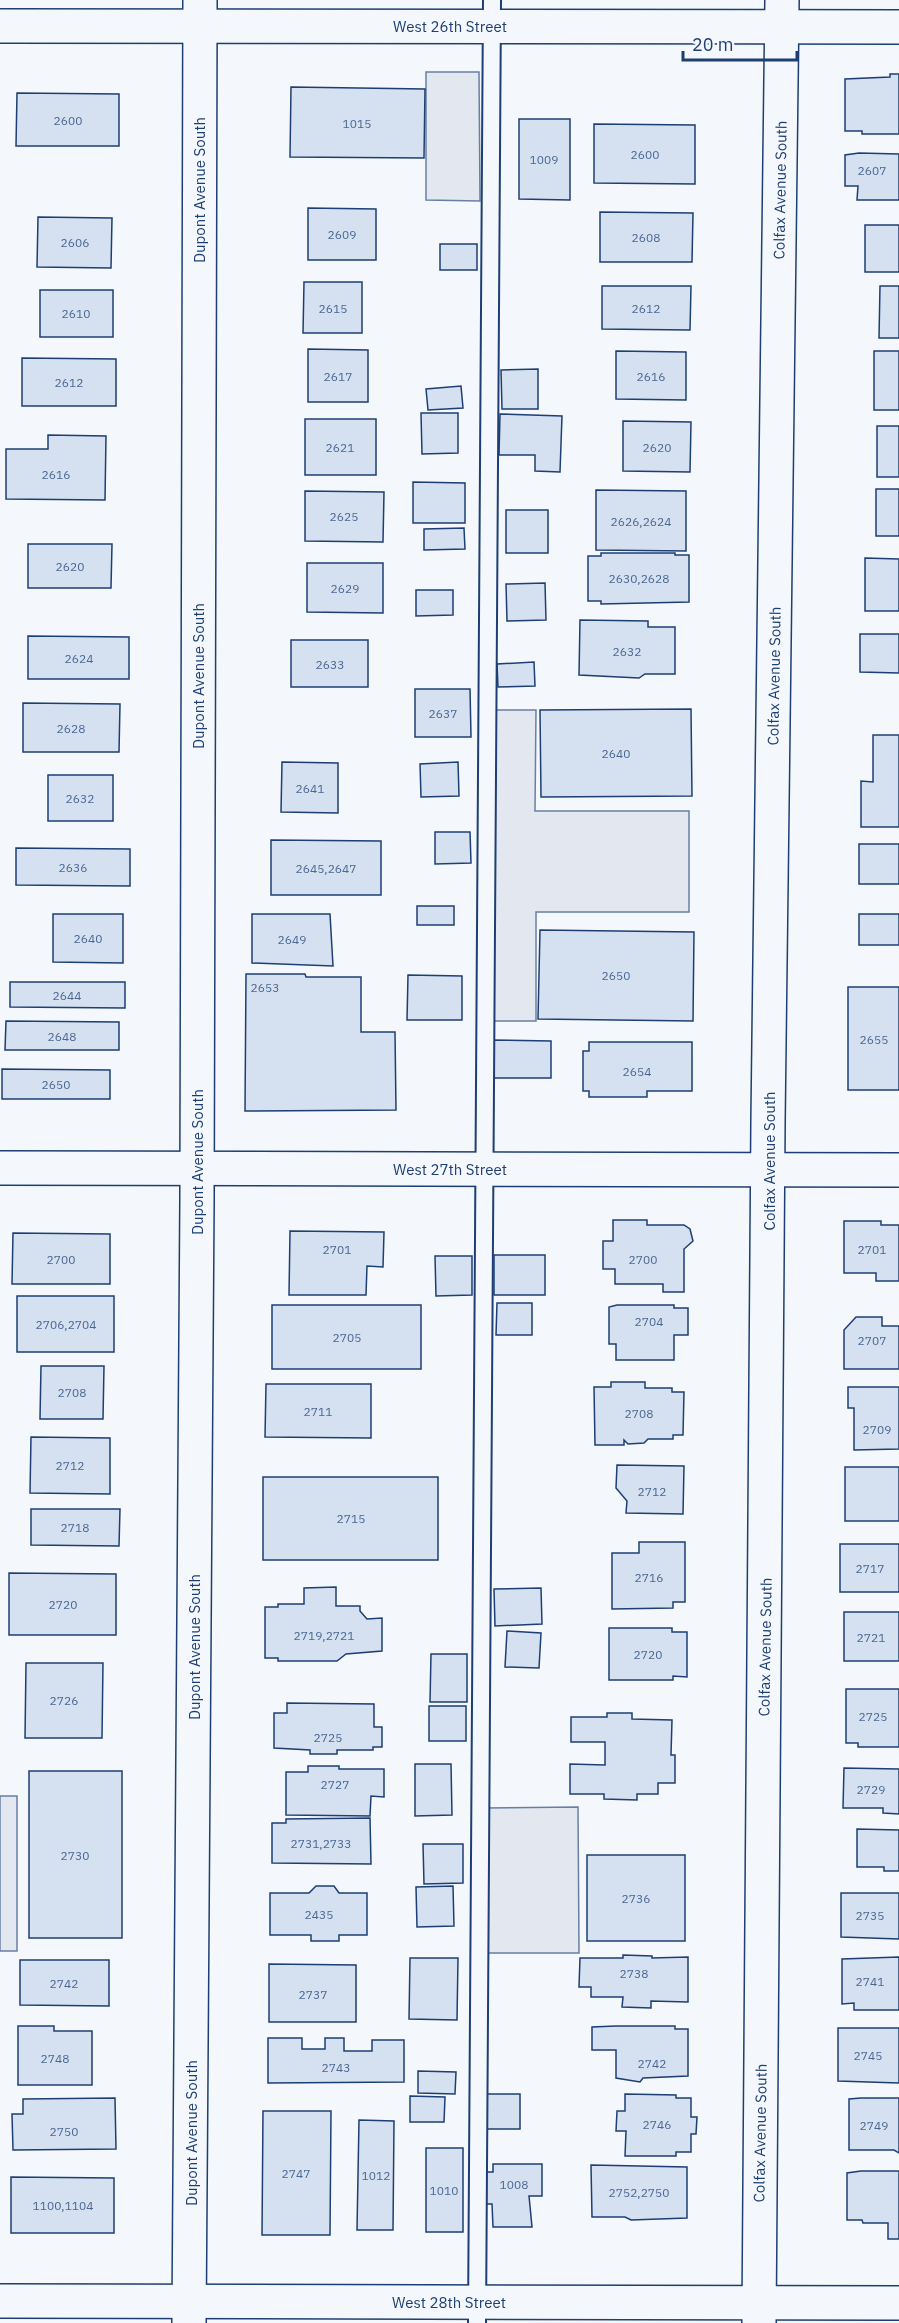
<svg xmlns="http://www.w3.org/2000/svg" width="899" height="2323" viewBox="0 0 899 2323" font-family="'IBM Plex Sans',sans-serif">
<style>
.parking{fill:#e3e8f0;stroke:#687fa3;stroke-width:1.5}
.building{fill:#d5e0f0;stroke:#1d3f73;stroke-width:1.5}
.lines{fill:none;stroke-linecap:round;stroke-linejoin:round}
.lane-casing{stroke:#1d3f73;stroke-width:20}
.street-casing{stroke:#1d3f73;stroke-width:36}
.secondary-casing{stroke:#1d3f73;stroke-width:36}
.lane{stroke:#f4f7fb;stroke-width:16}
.street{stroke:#f4f7fb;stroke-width:33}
.secondary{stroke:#f4f7fb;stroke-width:33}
.labels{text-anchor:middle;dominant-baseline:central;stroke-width:4.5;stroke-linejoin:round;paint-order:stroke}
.number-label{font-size:12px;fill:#4b6792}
.street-label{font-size:15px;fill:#1d3f73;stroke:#f4f7fb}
</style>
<rect width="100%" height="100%" fill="#f4f7fb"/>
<g class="parking">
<polygon points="426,72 479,72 480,201 426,200"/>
<polygon points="494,710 536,710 535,811 689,811 689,912 536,912 536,1021 493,1021"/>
<rect x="0" y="1796" width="17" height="155"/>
<polygon points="578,1807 579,1953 484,1953 483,1808"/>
</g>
<g class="building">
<polygon points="890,74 899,74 899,134 862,134 862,131 845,131 845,79 890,77"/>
<polygon points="291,87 425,89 424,158 290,157"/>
<polygon points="17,93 119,94 119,146 16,146"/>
<polygon points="519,119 570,119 570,200 519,199"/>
<polygon points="594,124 695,125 695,184 594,183"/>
<polygon points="859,153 899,154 899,200 857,200 858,186 845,186 845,155"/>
<polygon points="308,208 376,209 376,260 308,260"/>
<polygon points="600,212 693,213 692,262 600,262"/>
<polygon points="38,217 112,218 111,268 37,267"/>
<rect x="865" y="225" width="34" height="47"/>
<rect x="440" y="244" width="37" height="26"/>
<polygon points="304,282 362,282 362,333 303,333"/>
<polygon points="602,286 691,286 690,330 602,329"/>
<polygon points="880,286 899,286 899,338 879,338"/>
<rect x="40" y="290" width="73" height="47"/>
<polygon points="308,349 368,350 368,402 308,402"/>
<polygon points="616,351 686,352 686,400 616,399"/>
<rect x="874" y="351" width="25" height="59"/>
<polygon points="22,358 116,359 116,406 22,406"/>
<polygon points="538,369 538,409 502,409 501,370"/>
<polygon points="461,386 463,408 428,410 426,389"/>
<polygon points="421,413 458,413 458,453 422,454"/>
<polygon points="500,414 562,416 560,472 535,471 535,455 499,455"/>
<rect x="305" y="419" width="71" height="56"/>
<polygon points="623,421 691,422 690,472 623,471"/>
<rect x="877" y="426" width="22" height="51"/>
<polygon points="48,435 106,436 105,500 6,499 6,449 48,449"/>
<polygon points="413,482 465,483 465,523 413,523"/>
<rect x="876" y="489" width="23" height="47"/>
<polygon points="596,490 686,491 686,551 596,550"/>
<polygon points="305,491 384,492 383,542 305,541"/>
<rect x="506" y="510" width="42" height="43"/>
<polygon points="464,528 465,549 424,550 424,529"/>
<polygon points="28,544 112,544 111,588 28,588"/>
<polygon points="601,553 675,553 675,555 689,555 689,602 601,604 601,601 588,601 588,556 601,556"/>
<polygon points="865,558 899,559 899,611 865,611"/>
<polygon points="307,563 383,563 383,613 307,612"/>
<polygon points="545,583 546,620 507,621 506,584"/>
<polygon points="416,590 453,590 453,615 416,616"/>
<polygon points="580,620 648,621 648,627 675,627 675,674 645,674 639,678 579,675"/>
<polygon points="860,634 899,634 899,673 860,672"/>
<polygon points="28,636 129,637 129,679 28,679"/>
<rect x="291" y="640" width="77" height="47"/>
<polygon points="534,662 535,686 498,687 497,664"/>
<polygon points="415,689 470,689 471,737 415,737"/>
<polygon points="23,703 120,704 119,752 23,752"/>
<polygon points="691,709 692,796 541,797 540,710"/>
<polygon points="873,735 899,735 899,827 861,827 861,781 873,782"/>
<polygon points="282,762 338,763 338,813 281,812"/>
<polygon points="458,762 459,796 421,797 420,764"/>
<rect x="48" y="775" width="65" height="46"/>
<polygon points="435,832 470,832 471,863 435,864"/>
<polygon points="271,840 381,841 381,895 271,895"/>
<rect x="859" y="844" width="40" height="40"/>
<polygon points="16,848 130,849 130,886 16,885"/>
<rect x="417" y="906" width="37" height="19"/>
<polygon points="53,914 123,914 123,963 53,962"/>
<polygon points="252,914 330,914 333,966 252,963"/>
<rect x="859" y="914" width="40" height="31"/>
<polygon points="540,930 694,932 693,1021 538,1019"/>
<polygon points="246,974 305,974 306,977 361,977 361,1032 395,1032 396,1110 245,1111"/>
<polygon points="408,975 462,976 462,1020 407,1020"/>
<polygon points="10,982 125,982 125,1008 10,1007"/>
<rect x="848" y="987" width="51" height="103"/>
<polygon points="6,1021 119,1022 119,1050 5,1050"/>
<polygon points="491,1040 551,1041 551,1078 491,1078"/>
<polygon points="589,1042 692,1042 692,1091 647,1091 647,1097 589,1097 589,1091 583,1091 583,1051 589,1051"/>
<polygon points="2,1069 110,1070 110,1099 2,1099"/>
<polygon points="613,1220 647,1220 647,1225 684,1225 690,1229 693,1241 684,1249 684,1292 663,1292 663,1284 615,1284 615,1269 603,1269 603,1241 613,1241"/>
<polygon points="844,1221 881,1221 881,1225 899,1225 899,1281 876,1281 876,1273 844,1273"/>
<polygon points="290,1231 384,1232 383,1267 367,1266 366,1295 289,1295"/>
<polygon points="13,1233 110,1234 110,1284 12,1284"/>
<rect x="494" y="1255" width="51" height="40"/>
<polygon points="435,1256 472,1256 472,1295 436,1296"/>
<rect x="17" y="1296" width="97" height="56"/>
<polygon points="497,1303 532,1303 532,1335 496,1335"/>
<rect x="272" y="1305" width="149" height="64"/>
<polygon points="617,1305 674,1305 674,1308 688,1308 688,1335 674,1335 674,1360 616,1360 616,1344 609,1344 609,1307"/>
<polygon points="856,1317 882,1317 882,1326 899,1326 899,1369 844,1369 844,1330"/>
<polygon points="41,1366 104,1366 103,1419 40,1419"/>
<polygon points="611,1382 645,1382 645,1388 672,1388 672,1392 684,1392 683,1435 673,1435 673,1439 648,1439 644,1443 628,1444 624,1440 624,1445 595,1445 594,1387 611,1387"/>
<polygon points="266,1384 371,1384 371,1438 265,1437"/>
<polygon points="848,1387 899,1387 899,1449 854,1450 854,1408 848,1408"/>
<polygon points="31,1437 110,1438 110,1494 30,1493"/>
<polygon points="617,1465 684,1466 683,1514 626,1513 627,1501 616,1488"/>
<rect x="845" y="1467" width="54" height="54"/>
<rect x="263" y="1477" width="175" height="83"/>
<polygon points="31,1509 120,1509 119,1546 31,1545"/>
<polygon points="639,1542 685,1542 685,1602 673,1602 673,1608 612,1609 612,1553 639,1553"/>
<rect x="840" y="1544" width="59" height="48"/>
<polygon points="9,1573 116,1574 116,1635 9,1635"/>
<polygon points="336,1587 336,1606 360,1606 360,1611 367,1619 382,1618 382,1651 346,1654 337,1661 278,1661 278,1658 265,1658 265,1607 278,1607 278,1604 304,1604 304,1588"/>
<polygon points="541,1588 542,1624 495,1626 494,1589"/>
<rect x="844" y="1612" width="55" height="49"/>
<polygon points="609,1628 672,1628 672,1632 687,1632 687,1677 673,1676 673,1680 609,1680"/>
<polygon points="507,1631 541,1633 539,1668 505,1667"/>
<polygon points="431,1654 467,1654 467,1702 430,1702"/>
<polygon points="26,1663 103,1663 102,1738 25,1738"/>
<polygon points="846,1689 899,1689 899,1747 858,1747 858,1743 846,1743"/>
<polygon points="287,1703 374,1704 374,1727 382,1727 382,1747 373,1747 373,1750 337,1750 337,1754 310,1754 310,1750 274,1748 274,1713 287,1713"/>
<rect x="429" y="1706" width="37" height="35"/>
<polygon points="607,1713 632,1713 632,1719 672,1720 671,1755 675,1755 675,1783 658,1783 658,1794 637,1794 637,1800 604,1799 604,1794 570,1794 570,1764 605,1765 605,1742 571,1742 571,1717 607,1717"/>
<polygon points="415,1764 451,1764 452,1815 415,1816"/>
<polygon points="308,1766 339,1766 339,1769 384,1769 384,1797 371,1796 370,1816 286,1815 286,1772 308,1772"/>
<polygon points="844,1768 899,1769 899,1814 883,1813 883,1808 843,1808"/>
<rect x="29" y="1771" width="93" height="167"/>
<polygon points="370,1818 371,1864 272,1863 272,1823 286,1823 286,1819"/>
<polygon points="857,1829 899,1830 899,1871 884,1871 884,1867 857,1867"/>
<polygon points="423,1844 463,1844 463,1883 424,1884"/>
<rect x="587" y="1855" width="98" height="86"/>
<polygon points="316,1886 334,1886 339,1893 367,1893 367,1935 339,1935 339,1941 311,1941 311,1935 270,1935 270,1893 309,1893"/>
<polygon points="453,1886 454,1926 417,1927 416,1887"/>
<polygon points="841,1893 899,1893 899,1939 841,1937"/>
<polygon points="623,1955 652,1956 652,1958 688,1957 688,2002 651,2001 651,2008 622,2007 623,1997 591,1997 591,1987 579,1987 580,1958 623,1958"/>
<polygon points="899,1957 899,2010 854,2010 854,2003 842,2004 842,1959"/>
<polygon points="410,1958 458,1958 457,2020 409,2019"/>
<polygon points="20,1960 109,1960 109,2006 20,2005"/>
<polygon points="269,1964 356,1965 356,2022 269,2022"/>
<polygon points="18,2026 54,2026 54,2031 92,2031 92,2085 18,2085"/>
<polygon points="616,2026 675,2026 675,2029 688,2029 688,2076 643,2078 640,2082 616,2078 616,2050 592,2050 592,2027"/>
<polygon points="838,2028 899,2028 899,2083 838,2081"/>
<polygon points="268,2038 302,2038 302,2049 325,2049 325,2038 344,2038 344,2051 372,2051 372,2040 404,2040 404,2082 268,2083"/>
<polygon points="418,2071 456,2072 455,2094 418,2093"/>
<rect x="486" y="2094" width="34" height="35"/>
<polygon points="625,2094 676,2095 676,2098 691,2098 691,2117 697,2117 696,2134 691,2134 691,2152 676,2152 676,2156 625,2156 626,2131 616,2131 617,2111 625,2111"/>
<polygon points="410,2096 445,2097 444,2122 410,2122"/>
<polygon points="115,2098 116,2149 13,2150 12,2114 23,2114 23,2099"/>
<polygon points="861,2098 899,2098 899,2153 894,2150 849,2150 849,2099"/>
<polygon points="263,2111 331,2111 330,2235 262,2235"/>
<polygon points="359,2120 394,2121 393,2230 357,2230"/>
<rect x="426" y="2148" width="37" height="84"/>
<polygon points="493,2164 542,2164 542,2196 529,2196 532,2227 493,2227 492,2204 486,2204 486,2172 493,2172"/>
<polygon points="591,2165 687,2167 687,2218 631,2220 625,2217 592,2217"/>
<polygon points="861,2171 899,2171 899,2239 888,2239 888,2223 863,2223 862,2220 847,2220 847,2173"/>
<polygon points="11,2177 114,2178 114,2233 11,2233"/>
</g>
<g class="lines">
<defs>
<polyline id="lane" points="477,2323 492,0"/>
<g id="street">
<polyline points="0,1168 899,1170"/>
<polyline points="759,2323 768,1122 782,0"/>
</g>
<g id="secondary">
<polyline points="0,26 899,27"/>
<polyline points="0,2301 899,2303"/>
<polyline points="189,2323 197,1199 200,0"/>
</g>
</defs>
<use href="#lane" class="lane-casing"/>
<use href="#street" class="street-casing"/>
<use href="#secondary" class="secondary-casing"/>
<use href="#lane" class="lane"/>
<use href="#street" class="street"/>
<use href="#secondary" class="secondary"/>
</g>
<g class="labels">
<g class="number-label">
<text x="68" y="120">2600</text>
<text x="357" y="123">1015</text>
<text x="645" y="154">2600</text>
<text x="544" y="159">1009</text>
<text x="872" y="170">2607</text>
<text x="342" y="234">2609</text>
<text x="646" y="237">2608</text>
<text x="75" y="242">2606</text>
<text x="333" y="308">2615</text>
<text x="646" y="308">2612</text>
<text x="76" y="313">2610</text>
<text x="338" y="376">2617</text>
<text x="651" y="376">2616</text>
<text x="69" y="382">2612</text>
<text x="340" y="447">2621</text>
<text x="657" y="447">2620</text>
<text x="56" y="474">2616</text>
<text x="344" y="516">2625</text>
<text x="641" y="521">2626,2624</text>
<text x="70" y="566">2620</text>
<text x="639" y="578">2630,2628</text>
<text x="345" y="588">2629</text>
<text x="627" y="651">2632</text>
<text x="79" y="658">2624</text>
<text x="330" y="664">2633</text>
<text x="443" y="713">2637</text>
<text x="71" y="728">2628</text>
<text x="616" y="753">2640</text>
<text x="310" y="788">2641</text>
<text x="80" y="798">2632</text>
<text x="73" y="867">2636</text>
<text x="326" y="868">2645,2647</text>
<text x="88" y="938">2640</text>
<text x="292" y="939">2649</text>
<text x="616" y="975">2650</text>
<text x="265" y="987">2653</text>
<text x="67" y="995">2644</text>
<text x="62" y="1036">2648</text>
<text x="874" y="1039">2655</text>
<text x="637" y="1071">2654</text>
<text x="56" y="1084">2650</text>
<text x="337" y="1249">2701</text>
<text x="872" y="1249">2701</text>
<text x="61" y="1259">2700</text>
<text x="643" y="1259">2700</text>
<text x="649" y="1321">2704</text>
<text x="66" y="1324">2706,2704</text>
<text x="347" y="1337">2705</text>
<text x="872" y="1340">2707</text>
<text x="72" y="1392">2708</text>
<text x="318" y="1411">2711</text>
<text x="639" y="1413">2708</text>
<text x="877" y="1429">2709</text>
<text x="70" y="1465">2712</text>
<text x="652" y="1491">2712</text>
<text x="351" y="1518">2715</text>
<text x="75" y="1527">2718</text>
<text x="870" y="1568">2717</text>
<text x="649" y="1577">2716</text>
<text x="63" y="1604">2720</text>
<text x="324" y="1635">2719,2721</text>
<text x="871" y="1637">2721</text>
<text x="648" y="1654">2720</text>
<text x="64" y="1700">2726</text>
<text x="873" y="1716">2725</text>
<text x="328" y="1737">2725</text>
<text x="335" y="1784">2727</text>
<text x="871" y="1789">2729</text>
<text x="321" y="1843">2731,2733</text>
<text x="75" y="1855">2730</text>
<text x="636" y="1898">2736</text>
<text x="319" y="1914">2435</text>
<text x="870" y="1915">2735</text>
<text x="634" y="1973">2738</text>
<text x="870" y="1981">2741</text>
<text x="64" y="1983">2742</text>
<text x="313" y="1994">2737</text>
<text x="868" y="2055">2745</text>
<text x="55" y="2058">2748</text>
<text x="652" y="2063">2742</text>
<text x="336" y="2067">2743</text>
<text x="657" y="2124">2746</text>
<text x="874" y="2125">2749</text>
<text x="64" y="2131">2750</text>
<text x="296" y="2173">2747</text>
<text x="376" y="2175">1012</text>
<text x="514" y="2184">1008</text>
<text x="444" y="2190">1010</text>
<text x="639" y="2192">2752,2750</text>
<text x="63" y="2205">1100,1104</text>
</g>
<g class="street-label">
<text x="450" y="26">West 26th Street</text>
<text transform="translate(199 190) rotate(-90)">Dupont Avenue South</text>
<text transform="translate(780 190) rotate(-89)">Colfax Avenue South</text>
<text transform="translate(198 676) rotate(-90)">Dupont Avenue South</text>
<text transform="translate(774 676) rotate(-89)">Colfax Avenue South</text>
<text transform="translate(769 1161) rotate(-90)">Colfax Avenue South</text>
<text transform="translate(197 1162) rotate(-90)">Dupont Avenue South</text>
<text x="450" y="1169">West 27th Street</text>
<text transform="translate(194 1647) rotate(-90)">Dupont Avenue South</text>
<text transform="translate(765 1647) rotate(-89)">Colfax Avenue South</text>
<text transform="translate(191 2133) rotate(-90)">Dupont Avenue South</text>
<text transform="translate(760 2133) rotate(-89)">Colfax Avenue South</text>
<text x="449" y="2302">West 28th Street</text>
</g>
</g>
<path d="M683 51v9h114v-9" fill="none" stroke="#1d3f73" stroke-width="3"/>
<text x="692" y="51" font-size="18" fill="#1d3f73" stroke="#f4f7fb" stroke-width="4.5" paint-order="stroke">20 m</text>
</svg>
